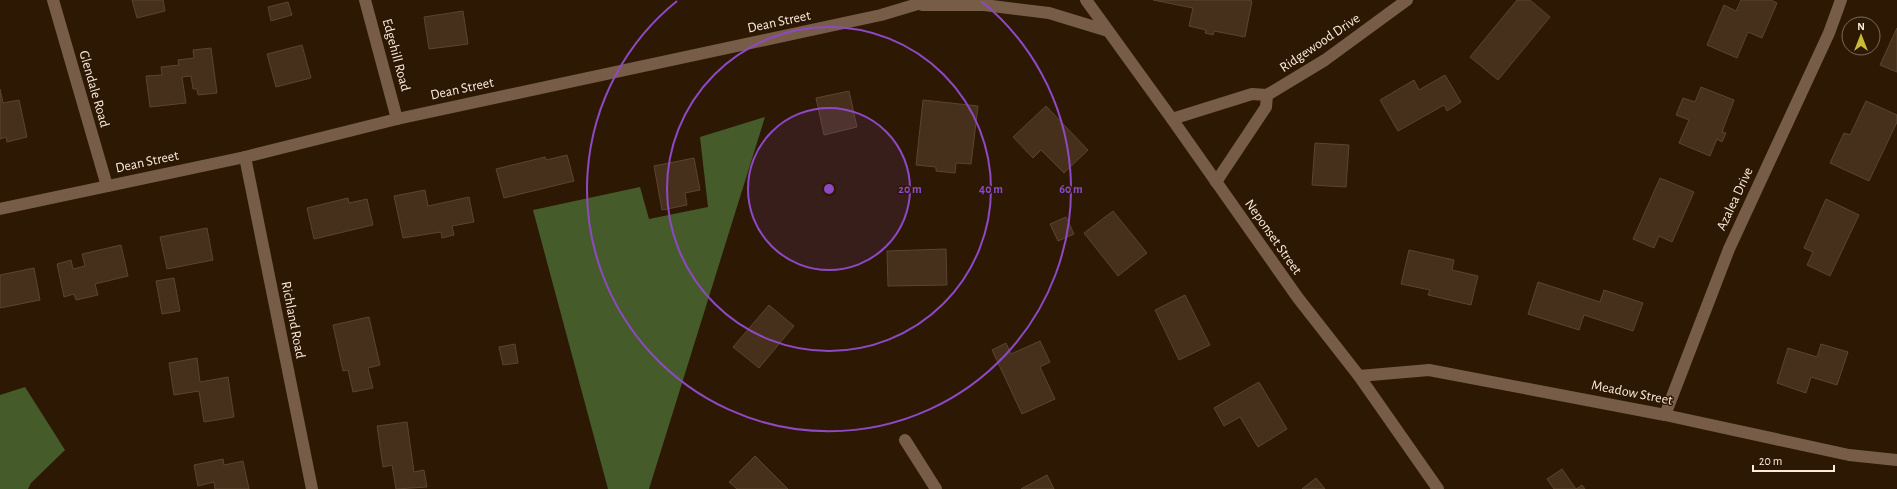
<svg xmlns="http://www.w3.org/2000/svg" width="1897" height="489" viewBox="0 0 1897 489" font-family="'Alegreya Sans',sans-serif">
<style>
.forest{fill:#455c2a}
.building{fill:#47301b;stroke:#5c442f}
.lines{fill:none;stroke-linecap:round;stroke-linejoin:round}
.minor{stroke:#775d47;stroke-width:12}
.secondary{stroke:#775d47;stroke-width:12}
.ring{fill:none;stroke:#8e49c4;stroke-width:2}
.labels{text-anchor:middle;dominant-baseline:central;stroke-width:3;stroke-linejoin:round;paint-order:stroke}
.street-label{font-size:14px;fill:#faebde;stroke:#2d1804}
.centre{fill:#8e49c4;stroke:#2d1804;stroke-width:2}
.ring-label{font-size:12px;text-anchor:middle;font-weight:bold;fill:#8e49c4;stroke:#2d1804;stroke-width:3;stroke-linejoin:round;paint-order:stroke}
</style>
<rect width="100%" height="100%" fill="#2d1804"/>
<g class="forest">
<polygon points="765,117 649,489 608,489 533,210 640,187 649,219 708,207 700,137"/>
<polygon points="25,387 65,450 31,483 28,489 0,489 0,395"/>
</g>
<g class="building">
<polygon points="132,0 163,0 165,11 137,18"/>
<polygon points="1153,0 1247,0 1252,1 1245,37 1214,31 1213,35 1205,33 1206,30 1189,26 1193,8"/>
<polygon points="1517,0 1530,0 1550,17 1498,80 1470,57"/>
<polygon points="1741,0 1771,0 1777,3 1762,38 1748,32 1737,58 1707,45 1724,5 1736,11"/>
<polygon points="288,2 292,15 271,21 268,7"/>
<polygon points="463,11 468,44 429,49 424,17"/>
<polygon points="1897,28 1897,72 1880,65"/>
<polygon points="302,45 311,78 276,87 267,54"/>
<polygon points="211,48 217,93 198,95 197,89 193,89 191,76 182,77 186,103 150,107 146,76 162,75 161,67 179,65 178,60 194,58 193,50"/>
<polygon points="1445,75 1461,102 1447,111 1444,105 1398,131 1380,100 1414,80 1419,90"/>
<polygon points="1701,87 1734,100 1722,132 1726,133 1722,142 1717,139 1710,156 1679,143 1689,120 1676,115 1683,98 1695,102"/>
<polygon points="0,89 3,103 19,100 27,137 7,142 6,137 0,139"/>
<polygon points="849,91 857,127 824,135 816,98"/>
<polygon points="923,100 978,106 971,164 956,163 955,173 936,171 936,167 916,165"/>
<polygon points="1866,101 1897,115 1897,122 1869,181 1830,163 1844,133 1850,135"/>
<polygon points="1046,106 1088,150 1064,173 1041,150 1033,158 1013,137"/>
<polygon points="1315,143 1349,145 1346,187 1312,185"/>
<polygon points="567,155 574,181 504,198 496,169 545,157 546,160"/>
<polygon points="694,158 700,190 685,193 687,205 662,210 654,166"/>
<polygon points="1660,178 1694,192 1672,242 1659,236 1654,248 1633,239"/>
<polygon points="425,190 428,206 469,197 474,222 452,226 454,235 442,238 441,232 403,238 394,196"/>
<polygon points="348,198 349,203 367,199 373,225 314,239 307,208"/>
<polygon points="1826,199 1859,215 1830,276 1807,265 1813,252 1804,248"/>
<polygon points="1113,211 1147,253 1118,276 1084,233"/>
<polygon points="1066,217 1074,234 1058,241 1050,224"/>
<polygon points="207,228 213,260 167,269 160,237"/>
<polygon points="121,245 128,276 95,284 98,295 76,300 74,294 64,297 57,264 71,260 73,269 85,266 82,254"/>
<polygon points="946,249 947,285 888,286 887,251"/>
<polygon points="1409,250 1454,260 1452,270 1478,276 1471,305 1428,295 1430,290 1401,284"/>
<polygon points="34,268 40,300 0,308 0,275"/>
<polygon points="174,278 180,311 162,314 156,281"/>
<polygon points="1538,282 1600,302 1604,290 1643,303 1633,331 1584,315 1579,330 1528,314"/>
<polygon points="1185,295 1210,345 1179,360 1155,310"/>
<polygon points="769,305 794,326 759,368 733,347"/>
<polygon points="369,317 380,365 368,368 373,388 353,392 348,370 343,371 333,325"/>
<polygon points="1040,341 1050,362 1040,367 1055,399 1022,414 992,350 1006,343 1011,354"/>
<polygon points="515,344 518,363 503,365 499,347"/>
<polygon points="1821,344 1848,352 1837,385 1811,377 1806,393 1777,383 1788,348 1817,357"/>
<polygon points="197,358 200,382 228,377 234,417 204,422 199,391 174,395 169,363"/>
<polygon points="1259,382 1287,429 1258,447 1240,417 1224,426 1214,408"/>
<polygon points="407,422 414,472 424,470 427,487 396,489 392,465 383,467 377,426"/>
<polygon points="755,456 788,489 737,489 729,482"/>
<polygon points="223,459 224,465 243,461 249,489 215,489 214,482 198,486 194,465"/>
<polygon points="1562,469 1576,489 1582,485 1585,489 1554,489 1547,479"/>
<polygon points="1047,475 1054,489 1021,489"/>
<polygon points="1316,478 1325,489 1302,489"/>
</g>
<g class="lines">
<g class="minor">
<polyline points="53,0 107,186"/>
<polyline points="365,0 397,119"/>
<polyline points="1267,95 1325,60 1407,0"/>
<polyline points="1172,119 1252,94 1267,95 1266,107 1216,182"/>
<polyline points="245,157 312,489"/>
<polyline points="1359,376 1429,370 1665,415 1849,455 1897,460"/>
<polyline points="1665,415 1729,249 1829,33 1841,0"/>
<polyline points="905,440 936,489"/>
</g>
<g class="secondary">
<polyline points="1086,0 1172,119 1298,298 1359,376 1438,489"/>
<polyline points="922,5 984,5 1049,13 1108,31"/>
<polyline points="0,209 245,157 397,119 881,15 931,0"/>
</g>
</g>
<circle cx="829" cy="189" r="81" fill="#8e49c4" fill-opacity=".12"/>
<g class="ring">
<circle cx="829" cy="189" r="81"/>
<circle cx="829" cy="189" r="162"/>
<path d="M981 1A242 242 0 1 1 677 1"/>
</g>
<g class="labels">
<g class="street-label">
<text transform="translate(779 22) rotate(-12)">Dean Street</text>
<text transform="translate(1320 43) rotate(-34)">Ridgewood Drive</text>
<text transform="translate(396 55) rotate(75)">Edgehill Road</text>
<text transform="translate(94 89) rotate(74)">Glendale Road</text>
<text transform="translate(462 89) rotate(-12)">Dean Street</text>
<text transform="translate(147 162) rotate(-12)">Dean Street</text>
<text transform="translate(1735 199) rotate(-65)">Azalea Drive</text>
<text transform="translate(1273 237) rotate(55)">Neponset Street</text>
<text transform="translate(293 320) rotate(79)">Richland Road</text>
<text transform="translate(1632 393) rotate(11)">Meadow Street</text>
</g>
</g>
<circle cx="829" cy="189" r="6" class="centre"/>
<g class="ring-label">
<text x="910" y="193">20 m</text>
<text x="991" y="193">40 m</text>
<text x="1071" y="193">60 m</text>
</g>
<g transform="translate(1861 36)"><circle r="19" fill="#2d1804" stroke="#7f6c5b"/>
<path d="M0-3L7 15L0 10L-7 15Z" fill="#caba39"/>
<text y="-6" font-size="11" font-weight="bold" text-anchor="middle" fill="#faebde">N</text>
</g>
<path d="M1753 465v6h81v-6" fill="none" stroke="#faebde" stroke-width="2"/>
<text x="1759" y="465" font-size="12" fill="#faebde" stroke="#2d1804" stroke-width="3" paint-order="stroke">20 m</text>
</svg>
